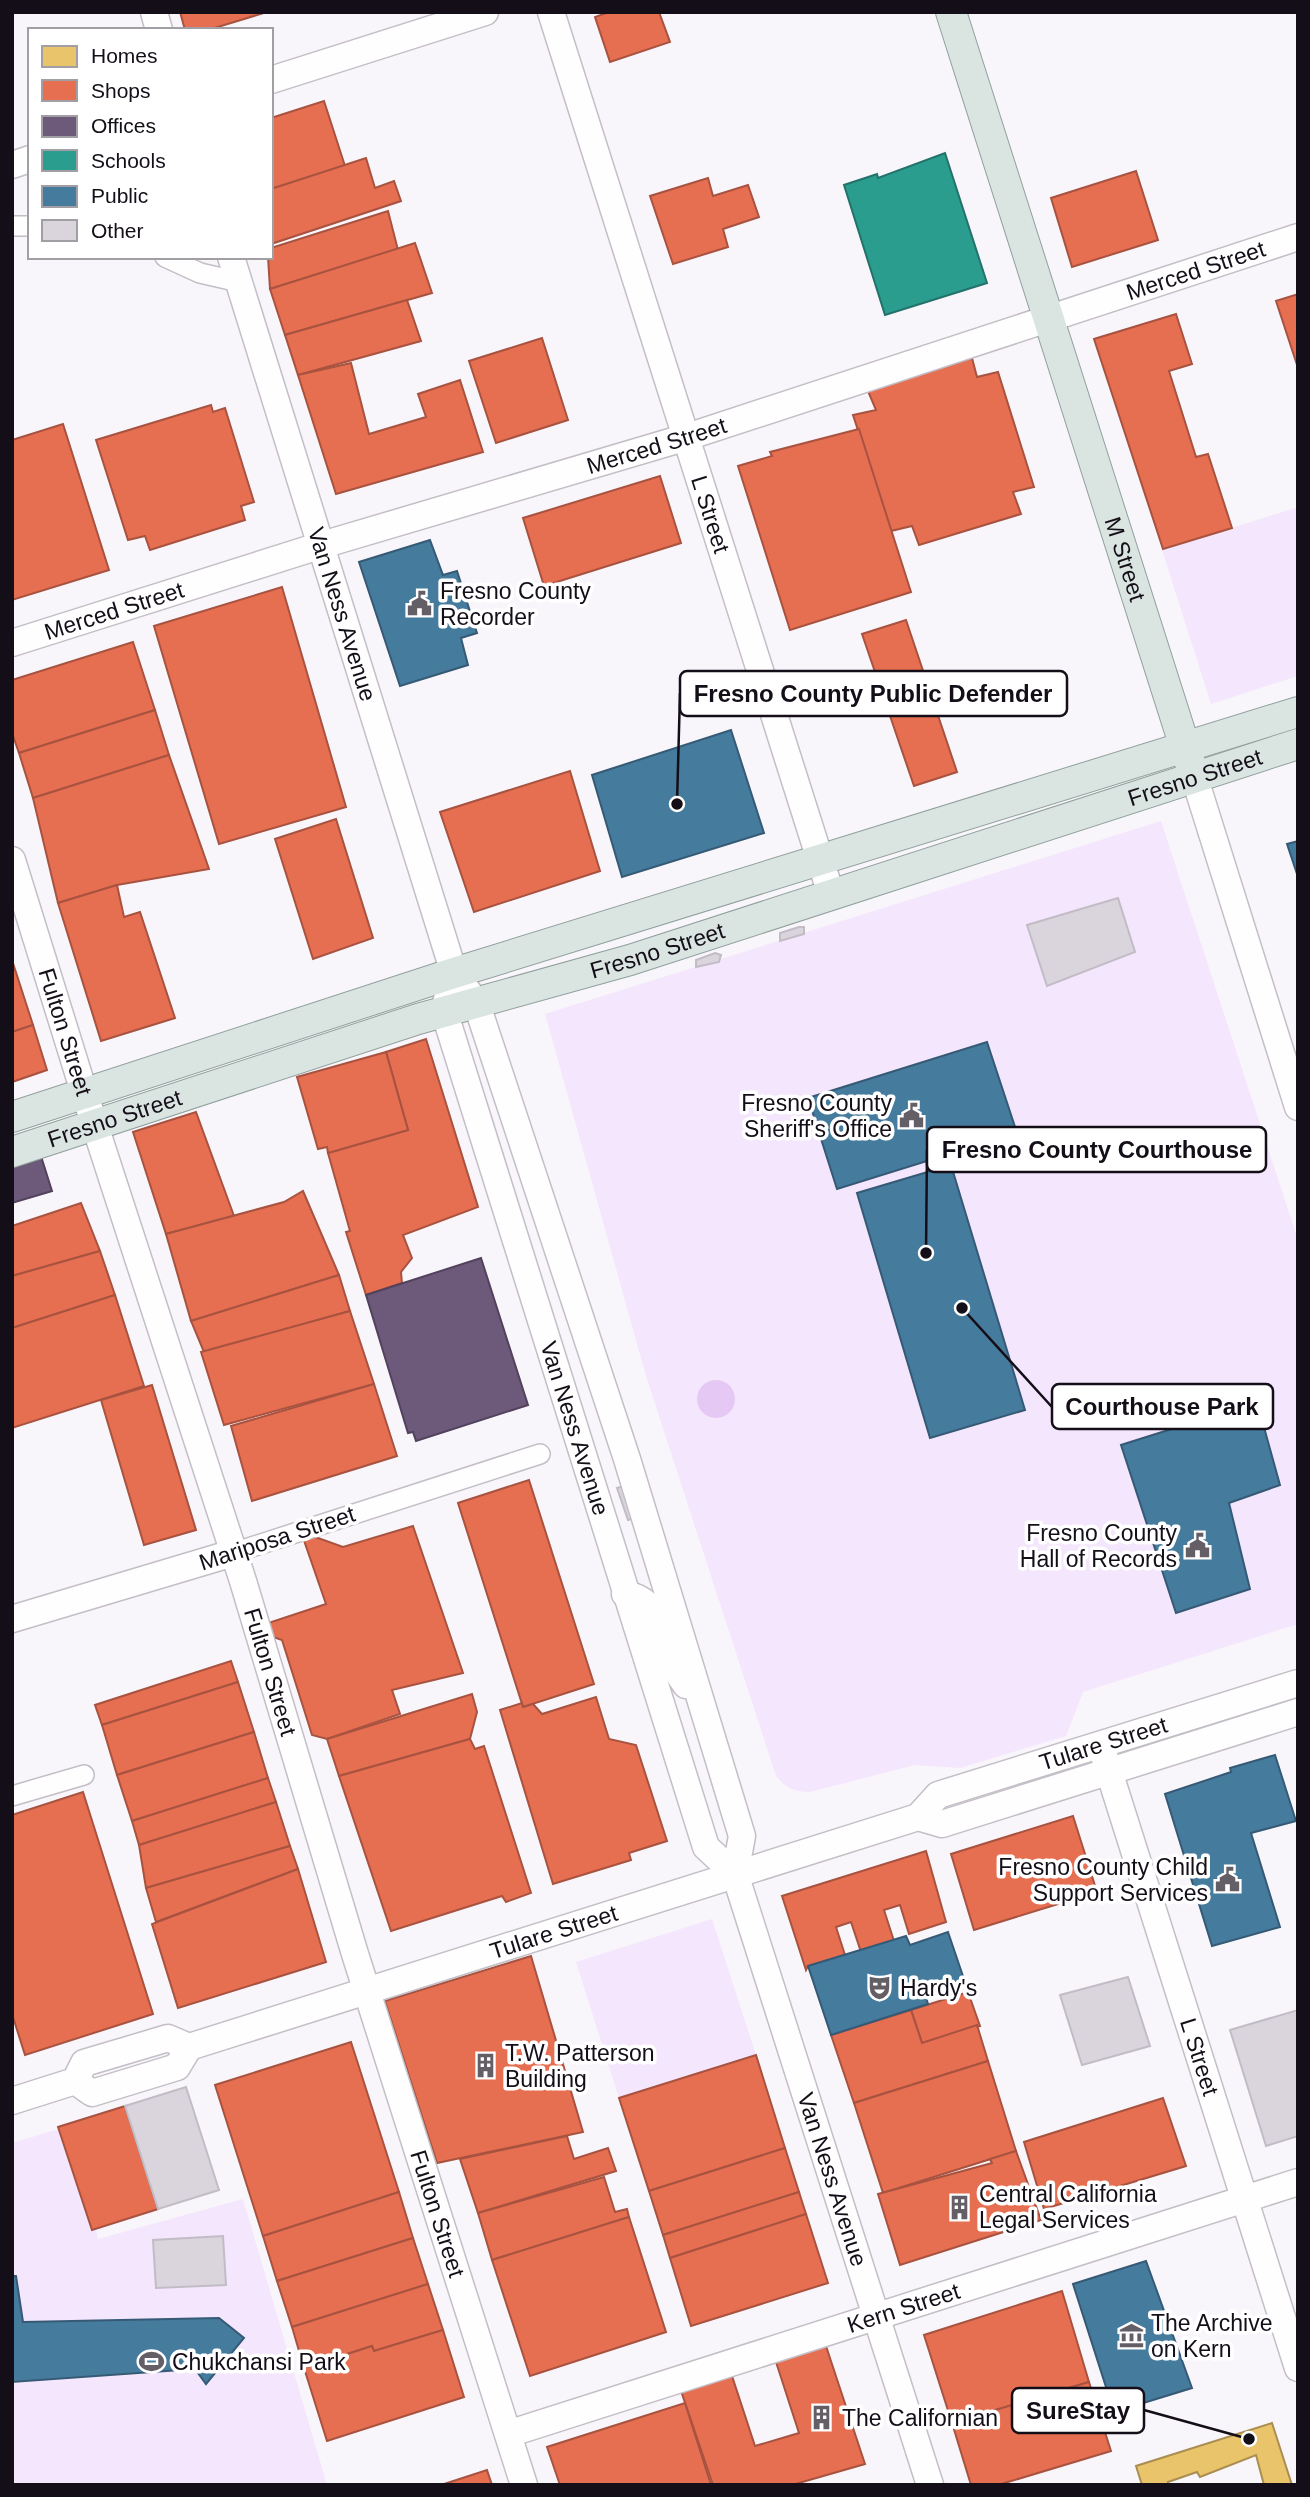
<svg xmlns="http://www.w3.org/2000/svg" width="1310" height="2497" viewBox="0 0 1310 2497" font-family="Arial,sans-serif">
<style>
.green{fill:#f4e6fc}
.water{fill:#e5c9f4}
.homes{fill:#e9c46a;stroke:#a98d51;stroke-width:2}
.shops{fill:#e76f51;stroke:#a85240;stroke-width:2}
.offices{fill:#6d597a;stroke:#52425d;stroke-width:2}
.schools{fill:#2a9d8f;stroke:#23726b;stroke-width:2}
.public{fill:#457b9d;stroke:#365a75;stroke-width:2}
.building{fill:#dad5dd;stroke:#c1bcc5;stroke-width:2}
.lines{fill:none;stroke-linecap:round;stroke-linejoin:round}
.street-casing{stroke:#c4bec7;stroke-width:22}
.secondary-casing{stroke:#c4bec7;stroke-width:29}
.primary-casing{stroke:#90a09c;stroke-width:32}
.street{stroke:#fefefe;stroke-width:19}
.secondary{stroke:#fefefe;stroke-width:26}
.primary{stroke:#dae4e1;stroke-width:30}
.labels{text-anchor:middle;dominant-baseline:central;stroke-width:7;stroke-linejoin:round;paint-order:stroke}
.street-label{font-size:23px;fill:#140e18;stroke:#fff}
.poi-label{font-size:23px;fill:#140e18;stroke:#fff;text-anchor:start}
.leader{fill:none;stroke:#140e18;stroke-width:2.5}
.callout-dot{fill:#140e18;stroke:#fff;stroke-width:2.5}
.callout{fill:#fff;stroke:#140e18;stroke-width:2.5}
.callout-label{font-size:24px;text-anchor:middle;font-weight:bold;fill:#140e18}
</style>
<rect width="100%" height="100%" fill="#f9f6fb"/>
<g class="green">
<polygon points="1298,507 1298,676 1211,704 1162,550"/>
<path d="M 1161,821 L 1298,1240 L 1298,1624 L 1083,1692 L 1066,1736 L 960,1768 L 915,1765 L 810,1792 C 795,1792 785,1788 776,1776 L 646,1376 L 545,1014 Z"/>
<polygon points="712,1919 756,2055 619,2098 576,1962"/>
<polygon points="72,2125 98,2239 243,2199 327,2485 12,2485 12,2143"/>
</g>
<circle class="water" cx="716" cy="1399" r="19"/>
<polygon class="homes" points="1272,2423 1292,2485 1264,2485 1256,2455 1200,2477 1197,2472 1168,2482 1168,2485 1142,2485 1136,2466"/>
<g class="shops">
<polygon points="180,12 267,12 208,30 185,30"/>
<polygon points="609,12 659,12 670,42 610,62 595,17"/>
<polygon points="324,101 345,166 271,189 271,118"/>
<polygon points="366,158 375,188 394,181 401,201 271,244 271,189"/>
<polygon points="1136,171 1158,240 1072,267 1051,198"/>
<polygon points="708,178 713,196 748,185 759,217 723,229 728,247 673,264 650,196"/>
<polygon points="388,211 398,250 270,289 268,257 271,257 271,248"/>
<polygon points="415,243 432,293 285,335 270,289"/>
<polygon points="1298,294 1298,368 1276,301"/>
<polygon points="407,300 421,341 298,375 285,335"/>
<polygon points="1176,314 1192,364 1169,371 1196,457 1208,454 1232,528 1163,549 1094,339"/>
<polygon points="542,338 568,420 496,443 469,361"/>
<polygon points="972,358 977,377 998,372 1034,487 1013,492 1021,514 919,545 912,526 891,531 853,415 876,410 868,391"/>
<polygon points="351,363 369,434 426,417 418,394 460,380 483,452 336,494 298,375"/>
<polygon points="211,405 213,412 225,408 254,502 241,506 245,520 150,550 145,536 128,540 96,440"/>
<polygon points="63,424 109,570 12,600 12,440"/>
<polygon points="859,429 911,592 790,630 738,466 772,456 770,452"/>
<polygon points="660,476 681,543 544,586 523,518"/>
<polygon points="282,587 346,807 219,844 154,626"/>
<polygon points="906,620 957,772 914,786 862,634"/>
<polygon points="133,642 155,710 19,753 12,733 12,680"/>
<polygon points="155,710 169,755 33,798 19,753"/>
<polygon points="169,755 209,869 117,885 58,903 33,798"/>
<polygon points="570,771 600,871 474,912 440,812"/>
<polygon points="336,819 373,938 313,959 275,839"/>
<polygon points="117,885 124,917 140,912 175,1018 101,1041 58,903"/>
<polygon points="12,960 33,1025 12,1032"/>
<polygon points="33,1025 47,1070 12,1082 12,1032"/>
<polygon points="426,1039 478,1207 403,1235 412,1258 401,1272 402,1283 366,1295 346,1232 350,1231 328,1153 408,1130 386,1052"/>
<polygon points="386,1052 408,1130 328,1153 327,1147 318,1149 297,1077"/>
<polygon points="196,1112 234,1216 166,1234 133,1132"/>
<polygon points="303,1191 339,1275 191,1321 166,1234 284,1202"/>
<polygon points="81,1203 100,1251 12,1276 12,1226"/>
<polygon points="100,1251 115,1295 12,1328 12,1276"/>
<polygon points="339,1275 350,1311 204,1352 191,1321"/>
<polygon points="115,1295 144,1386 12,1428 12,1328"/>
<polygon points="350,1311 374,1384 224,1425 201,1352"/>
<polygon points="374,1384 397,1456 252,1501 231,1426"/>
<polygon points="152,1385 196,1530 144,1545 101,1400"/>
<polygon points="529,1480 594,1684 523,1707 458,1503"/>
<polygon points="413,1526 463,1673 392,1690 400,1714 327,1739 312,1735 282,1640 250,1629 326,1604 301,1532 343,1547"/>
<polygon points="231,1661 238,1682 102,1725 95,1705"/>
<polygon points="238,1682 254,1732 117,1775 102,1725"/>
<polygon points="472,1694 477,1712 470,1739 339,1776 327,1739"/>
<polygon points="596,1697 609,1739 636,1745 667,1841 629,1853 631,1860 553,1884 500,1710 522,1703 523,1707 533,1704 542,1714"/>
<polygon points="254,1732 268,1778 132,1821 117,1775"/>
<polygon points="470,1739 475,1749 484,1746 531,1893 506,1902 502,1896 391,1931 339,1776"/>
<polygon points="268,1778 276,1802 139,1845 132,1821"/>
<polygon points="83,1792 153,2014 25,2055 12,2014 12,1815"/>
<polygon points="276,1802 290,1846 146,1888 139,1845"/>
<polygon points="1073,1816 1097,1892 974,1930 951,1854"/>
<polygon points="290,1846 298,1869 156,1922 146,1888"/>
<polygon points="926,1851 946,1922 909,1934 900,1905 884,1910 894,1941 861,1952 851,1922 836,1927 845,1955 808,1966 806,1970 782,1896"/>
<polygon points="298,1869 326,1962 178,2008 152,1924"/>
<polygon points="531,1956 583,2132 437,2163 385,2001"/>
<polygon points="968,1992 980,2026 922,2043 911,2010"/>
<polygon points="911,2010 922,2043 977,2025 988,2061 854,2103 831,2035"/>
<polygon points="351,2042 399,2192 263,2236 215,2085"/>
<polygon points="756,2055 785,2148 649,2191 619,2098"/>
<polygon points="988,2061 1016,2151 883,2193 854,2103"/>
<polygon points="1163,2098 1186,2166 1044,2209 1024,2142"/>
<polygon points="125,2106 158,2209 92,2230 58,2127"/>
<polygon points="567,2136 574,2159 608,2148 616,2171 478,2213 460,2159"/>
<polygon points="785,2148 799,2192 663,2235 649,2191"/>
<polygon points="1016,2151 1041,2220 900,2265 878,2194 992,2163 990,2159"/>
<polygon points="604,2177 615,2212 627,2209 629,2217 492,2260 478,2213"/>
<polygon points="399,2192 413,2238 277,2281 263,2236"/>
<polygon points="799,2192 806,2214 670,2258 663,2235"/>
<polygon points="806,2214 828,2283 691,2326 670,2258"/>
<polygon points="629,2217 666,2332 530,2376 492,2260"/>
<polygon points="413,2238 428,2284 292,2327 277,2281"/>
<polygon points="428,2284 443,2330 374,2351 372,2346 304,2368 292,2327"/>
<polygon points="1062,2291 1089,2382 952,2423 924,2335"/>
<polygon points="443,2330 464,2397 327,2441 304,2368 372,2346 374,2351"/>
<polygon points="826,2346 865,2464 792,2485 713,2485 681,2391 732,2376 755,2446 799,2433 776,2362"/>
<polygon points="1089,2382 1111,2451 998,2485 971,2485 952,2423"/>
<polygon points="685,2403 711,2485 560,2485 547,2447"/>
<polygon points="487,2470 492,2485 441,2485"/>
</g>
<g class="offices">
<polygon points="34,1134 52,1191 12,1203 12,1141"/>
<polygon points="481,1258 528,1405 416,1441 413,1432 408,1433 366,1295"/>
</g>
<polygon class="schools" points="945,153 987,283 885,315 844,185 877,174 878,178"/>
<g class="public">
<polygon points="430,540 443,575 457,571 477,633 461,638 468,665 400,686 359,562"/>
<polygon points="731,730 764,833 622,877 592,775"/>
<polygon points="1298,841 1298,877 1287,844"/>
<polygon points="987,1042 1017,1133 837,1189 808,1098"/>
<polygon points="951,1165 1025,1410 930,1438 857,1193"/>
<polygon points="1257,1402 1280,1485 1229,1503 1250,1589 1176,1613 1121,1445"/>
<polygon points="1275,1755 1296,1821 1251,1833 1280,1927 1212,1946 1165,1794 1231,1772 1230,1768"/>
<polygon points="948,1932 965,1982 925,1994 928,2004 831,2035 808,1966 906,1936 910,1945"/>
<polygon points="1146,2261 1192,2388 1114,2412 1073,2284"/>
<polygon points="12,2276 16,2276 23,2322 219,2318 244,2338 206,2384 195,2369 12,2382"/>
</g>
<g class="building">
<polygon points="1118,898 1135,952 1047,986 1027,925"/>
<polygon points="799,927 804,927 804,934 780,941 780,933"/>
<polygon points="715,953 721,955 719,962 696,967 696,960"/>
<polygon points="624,1486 635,1518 628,1520 617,1488"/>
<polygon points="1128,1977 1150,2046 1082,2065 1060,1995"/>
<polygon points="1298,2010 1298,2136 1266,2146 1230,2030"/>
<polygon points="186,2087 219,2190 158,2209 125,2106"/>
<polygon points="223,2236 226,2285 156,2288 153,2240"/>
</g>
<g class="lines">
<defs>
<g id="street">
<polyline points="12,226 30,226"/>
<polyline points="165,257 200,273 239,282"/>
<polyline points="233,1553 540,1454"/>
<polyline points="12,1796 84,1775"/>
</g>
<g id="secondary">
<polyline points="154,12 159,30"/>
<path id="s1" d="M 551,12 L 831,894"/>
<polyline points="271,80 485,12"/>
<polyline points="12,165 30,159"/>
<path id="s2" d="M 231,257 L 454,973 L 476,1002 L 627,1459 L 742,1836 L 735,1874 L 930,2485"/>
<path id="s3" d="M 12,643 L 322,545 L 687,437 L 1298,237"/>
<polyline points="1194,776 1298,1107"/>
<path id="s4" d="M 12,860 L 84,1092 L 243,1581 L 355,1954 L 524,2485"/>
<path id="s5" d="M 449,991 L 444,1011 L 706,1847 L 735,1874"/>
<path d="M 625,1594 C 662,1602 652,1626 665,1653 C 671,1664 679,1675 686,1685"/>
<polyline points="12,1619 233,1553"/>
<path id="s6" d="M 1101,1746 L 1298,2368"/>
<polyline points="918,1817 942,1824 1298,1712"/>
<polyline points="75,2081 92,2093 177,2067 189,2047"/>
<path id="s7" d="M 12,2101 L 75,2081 L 84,2063 L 168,2038 L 189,2047 L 918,1817 L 938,1795 L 1298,1683"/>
<path id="s8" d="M 508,2434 L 1298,2182"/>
</g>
<g id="primary">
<path id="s9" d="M 951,12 L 1191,766"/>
<polyline points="12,1117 454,973 1298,712"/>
<path id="s10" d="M 12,1152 L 418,1019 L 630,960 L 1298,744"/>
</g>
</defs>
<use href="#street" class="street-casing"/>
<use href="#secondary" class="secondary-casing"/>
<use href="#primary" class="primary-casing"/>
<use href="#street" class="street"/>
<use href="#secondary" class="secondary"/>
<use href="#primary" class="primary"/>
</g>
<defs>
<symbol id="civic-bare" viewBox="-9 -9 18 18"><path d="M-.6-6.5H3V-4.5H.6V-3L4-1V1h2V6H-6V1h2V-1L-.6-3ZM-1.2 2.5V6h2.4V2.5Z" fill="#645f67" stroke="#fff" stroke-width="2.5" paint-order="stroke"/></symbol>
<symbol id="theatre-bare" viewBox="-9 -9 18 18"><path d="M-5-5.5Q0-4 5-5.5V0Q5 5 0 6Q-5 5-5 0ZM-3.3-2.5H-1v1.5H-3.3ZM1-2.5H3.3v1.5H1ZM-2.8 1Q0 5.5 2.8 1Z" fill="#645f67" stroke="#fff" stroke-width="2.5" paint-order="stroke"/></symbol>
<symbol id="building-bare" viewBox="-9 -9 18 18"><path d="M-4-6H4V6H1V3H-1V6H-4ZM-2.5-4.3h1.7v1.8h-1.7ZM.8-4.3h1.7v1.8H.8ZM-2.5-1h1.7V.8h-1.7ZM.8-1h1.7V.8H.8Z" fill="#645f67" stroke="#fff" stroke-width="2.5" paint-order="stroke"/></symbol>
<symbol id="museum-bare" viewBox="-9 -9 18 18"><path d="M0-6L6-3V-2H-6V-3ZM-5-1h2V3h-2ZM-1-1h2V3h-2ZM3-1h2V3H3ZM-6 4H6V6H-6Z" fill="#645f67" stroke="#fff" stroke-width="2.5" paint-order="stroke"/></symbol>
<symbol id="stadium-bare" viewBox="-9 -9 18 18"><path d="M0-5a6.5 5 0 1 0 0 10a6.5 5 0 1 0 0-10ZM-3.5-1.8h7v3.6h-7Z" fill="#645f67" stroke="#fff" stroke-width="2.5" paint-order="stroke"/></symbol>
</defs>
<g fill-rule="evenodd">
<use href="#civic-bare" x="402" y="586" width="35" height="35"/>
<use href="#civic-bare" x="894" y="1098" width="35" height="35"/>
<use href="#civic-bare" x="1180" y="1528" width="35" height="35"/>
<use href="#civic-bare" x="1210" y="1862" width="35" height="35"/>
<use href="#theatre-bare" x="862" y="1970" width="35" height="35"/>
<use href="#building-bare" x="468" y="2048" width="35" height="35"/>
<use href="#building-bare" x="942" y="2190" width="35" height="35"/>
<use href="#museum-bare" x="1114" y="2318" width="35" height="35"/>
<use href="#stadium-bare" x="134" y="2344" width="35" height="35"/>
<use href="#building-bare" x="804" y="2400" width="35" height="35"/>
</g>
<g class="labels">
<g class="street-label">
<text stroke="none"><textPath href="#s3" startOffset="1241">Merced Street</textPath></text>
<text stroke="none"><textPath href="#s3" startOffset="674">Merced Street</textPath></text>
<text stroke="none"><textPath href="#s1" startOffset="527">L Street</textPath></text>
<text stroke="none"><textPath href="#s9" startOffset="574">M Street</textPath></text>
<text stroke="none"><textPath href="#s3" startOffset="107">Merced Street</textPath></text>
<text stroke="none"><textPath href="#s2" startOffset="374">Van Ness Avenue</textPath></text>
<text stroke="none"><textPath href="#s10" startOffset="1241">Fresno Street</textPath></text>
<text stroke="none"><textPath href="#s10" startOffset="676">Fresno Street</textPath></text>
<text stroke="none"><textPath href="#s4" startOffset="180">Fulton Street</textPath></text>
<text stroke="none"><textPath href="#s10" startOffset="108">Fresno Street</textPath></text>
<text stroke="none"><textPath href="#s5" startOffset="458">Van Ness Avenue</textPath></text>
<text transform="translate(277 1538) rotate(-18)">Mariposa Street</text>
<text stroke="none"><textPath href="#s4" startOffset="852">Fulton Street</textPath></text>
<text stroke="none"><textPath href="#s7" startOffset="1164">Tulare Street</textPath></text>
<text stroke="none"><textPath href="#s7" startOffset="579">Tulare Street</textPath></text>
<text stroke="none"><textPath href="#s6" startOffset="326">L Street</textPath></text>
<text stroke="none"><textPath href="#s2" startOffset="2021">Van Ness Avenue</textPath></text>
<text stroke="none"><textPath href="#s4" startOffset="1419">Fulton Street</textPath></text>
<text stroke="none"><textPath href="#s8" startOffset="415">Kern Street</textPath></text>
</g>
<g class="poi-label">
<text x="440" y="591">Fresno County<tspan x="440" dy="26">Recorder</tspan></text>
<text x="892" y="1103" text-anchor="end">Fresno County<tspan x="892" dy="26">Sheriff's Office</tspan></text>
<text x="1177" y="1533" text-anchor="end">Fresno County<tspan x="1177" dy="26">Hall of Records</tspan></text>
<text x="1208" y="1867" text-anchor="end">Fresno County Child<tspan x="1208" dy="26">Support Services</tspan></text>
<text x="900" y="1988">Hardy's</text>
<text x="505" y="2053">T.W. Patterson<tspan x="505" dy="26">Building</tspan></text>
<text x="979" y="2194">Central California<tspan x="979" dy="26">Legal Services</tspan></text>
<text x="1151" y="2323">The Archive<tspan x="1151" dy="26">on Kern</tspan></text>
<text x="172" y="2362">Chukchansi Park</text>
<text x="842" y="2418">The Californian</text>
</g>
</g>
<path class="leader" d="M677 804L680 693M926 1253L927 1150M962 1308L1052 1407M1249 2439L1144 2410"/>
<g class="callout-dot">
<circle cx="677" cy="804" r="7"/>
<circle cx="926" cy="1253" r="7"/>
<circle cx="962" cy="1308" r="7"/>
<circle cx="1249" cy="2439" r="7"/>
</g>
<g class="callout">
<rect x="680" y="671" width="387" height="45" rx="7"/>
<rect x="927" y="1127" width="339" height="45" rx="7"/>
<rect x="1052" y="1384" width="221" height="45" rx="7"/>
<rect x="1012" y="2388" width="132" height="45" rx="7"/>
</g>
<g class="callout-label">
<text x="873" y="702">Fresno County Public Defender</text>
<text x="1097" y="1158">Fresno County Courthouse</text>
<text x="1162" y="1415">Courthouse Park</text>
<text x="1078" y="2419">SureStay</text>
</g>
<rect width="1310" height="2497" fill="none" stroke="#140e18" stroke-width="28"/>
<rect x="28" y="28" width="245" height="231" fill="#ffffff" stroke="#a19fa3" stroke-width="2"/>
<rect x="42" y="46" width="35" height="21" fill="#e9c46a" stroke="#a19fa3" stroke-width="2"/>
<text x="91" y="63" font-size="21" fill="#140e18">Homes</text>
<rect x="42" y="80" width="35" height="21" fill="#e76f51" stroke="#a19fa3" stroke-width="2"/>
<text x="91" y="98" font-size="21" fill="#140e18">Shops</text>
<rect x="42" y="116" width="35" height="21" fill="#6d597a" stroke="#a19fa3" stroke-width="2"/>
<text x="91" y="133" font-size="21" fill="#140e18">Offices</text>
<rect x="42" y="150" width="35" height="21" fill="#2a9d8f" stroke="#a19fa3" stroke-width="2"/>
<text x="91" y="168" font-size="21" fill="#140e18">Schools</text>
<rect x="42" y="186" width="35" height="21" fill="#457b9d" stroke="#a19fa3" stroke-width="2"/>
<text x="91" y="203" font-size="21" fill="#140e18">Public</text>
<rect x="42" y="220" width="35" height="21" fill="#dad5dd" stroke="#a19fa3" stroke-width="2"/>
<text x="91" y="238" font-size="21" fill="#140e18">Other</text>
</svg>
